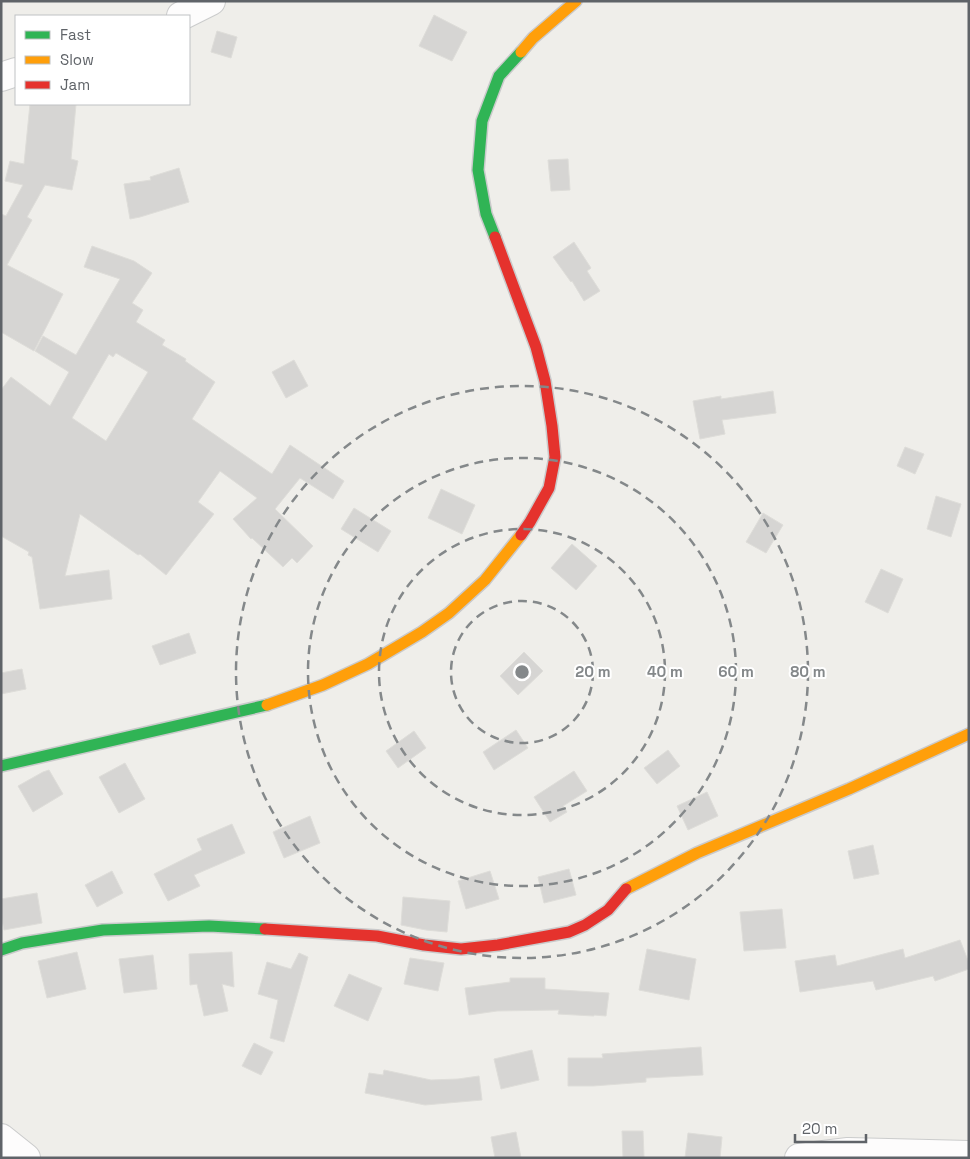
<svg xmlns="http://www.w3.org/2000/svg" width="970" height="1159" viewBox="0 0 970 1159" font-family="'Space Grotesk',sans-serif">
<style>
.building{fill:#d6d5d3;stroke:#deddd9;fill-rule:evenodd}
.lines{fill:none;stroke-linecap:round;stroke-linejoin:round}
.street-casing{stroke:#cbcccc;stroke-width:30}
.fast-casing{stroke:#cacacb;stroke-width:14}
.slow-casing{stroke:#cacacb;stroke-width:14}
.jam-casing{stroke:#cacacb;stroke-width:14}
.street{stroke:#fdfcfc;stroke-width:28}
.fast{stroke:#30b455;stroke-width:11}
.slow{stroke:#ff9f0a;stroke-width:11}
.jam{stroke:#e5322d;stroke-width:11}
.ring{fill:none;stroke:#84888a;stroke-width:2.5;stroke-dasharray:9 6}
.centre{fill:#84888a;stroke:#fff;stroke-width:2.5}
.ring-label{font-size:15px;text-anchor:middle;font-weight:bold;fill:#84888a;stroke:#fff;stroke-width:4;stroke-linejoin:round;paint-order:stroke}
</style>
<rect width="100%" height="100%" fill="#efeeea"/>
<g class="building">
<polygon points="434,15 467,32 452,61 419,46"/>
<polygon points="217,31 237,37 231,58 211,52"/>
<polygon points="30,104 76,104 71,159 78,161 72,190 45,185 27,217 32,220 7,265 63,294 34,351 1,332 1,214 6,216 23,185 5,181 10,161 24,164"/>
<polygon points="568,159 570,190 551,191 548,160"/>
<polygon points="179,168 189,202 140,217 130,219 124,184 151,180 150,177"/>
<polygon points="574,242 591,268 587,271 600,291 584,301 572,281 571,282 553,257"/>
<path d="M 92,246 L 134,261 L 152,273 L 132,303 L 143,310 L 136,322 L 165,340 L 162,345 L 186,359 L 185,361 L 215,382 L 192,419 L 272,474 L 290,445 L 344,481 L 333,499 L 300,478 L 275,509 L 313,546 L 297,563 L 292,558 L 283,567 L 252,538 L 251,539 L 233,519 L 257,498 L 220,471 L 198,502 L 214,514 L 166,575 L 140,554 L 138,555 L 80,514 L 65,576 L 109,570 L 112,599 L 40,609 L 32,557 L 28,555 L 29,552 L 1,536 L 1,390 L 11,377 L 50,406 L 69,372 L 35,351 L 43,336 L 76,355 L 120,279 L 84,267 ZM 116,353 L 148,372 L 106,441 L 72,418 L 109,354 L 113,357 Z"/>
<polygon points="294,360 308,386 286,398 272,372"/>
<polygon points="773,391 776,413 722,420 725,434 700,439 693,401 721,396 721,399"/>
<polygon points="905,447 924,454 915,474 897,466"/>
<polygon points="441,489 475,505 462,534 428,518"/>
<polygon points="936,496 961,504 951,537 927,529"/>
<polygon points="354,508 391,531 378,552 341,529"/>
<polygon points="763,513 783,525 766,553 746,542"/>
<polygon points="572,544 597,566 576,590 551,568"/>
<polygon points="881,569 903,579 888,613 865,602"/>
<polygon points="189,633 196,653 160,665 152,646"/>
<polygon points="524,652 543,671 518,695 500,676"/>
<polygon points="22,669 26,689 1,694 1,673"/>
<polygon points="516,730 528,748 494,770 483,752"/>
<polygon points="414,731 426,748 398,768 386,751"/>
<polygon points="668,750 680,766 657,784 644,768"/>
<polygon points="125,763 145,799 119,813 99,777"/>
<polygon points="49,770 63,794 33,812 18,786 43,772"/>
<polygon points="574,771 587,791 563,806 567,812 550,822 534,797"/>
<polygon points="707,792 718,816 688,830 677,806"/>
<polygon points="310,816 320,843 284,858 273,832"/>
<polygon points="232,824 245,853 194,875 200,886 168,901 154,874 202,850 197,839"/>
<polygon points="873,845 879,874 854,879 848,851"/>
<polygon points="569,869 576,895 544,903 538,877"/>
<polygon points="112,871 123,893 97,907 85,885"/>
<polygon points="490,871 499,899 466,909 458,881"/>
<polygon points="37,893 42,923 4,930 1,915 1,899"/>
<polygon points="403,897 450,901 447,932 426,930 401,925"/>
<polygon points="782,909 786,948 744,951 740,912"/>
<polygon points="960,940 969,963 969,969 935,981 933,976 876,990 873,981 800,992 795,961 835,955 837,966 903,949 905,958"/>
<polygon points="647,949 696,959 689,1000 639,990"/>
<polygon points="77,952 86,989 47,998 38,961"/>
<polygon points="232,952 234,987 222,984 228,1011 204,1016 197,984 190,985 189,954"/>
<polygon points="299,953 308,957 284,1042 270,1038 278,1000 258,994 267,962 291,969"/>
<polygon points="153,955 157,989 124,993 119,959"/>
<polygon points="410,958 444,963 438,991 404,984"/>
<polygon points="349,974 382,988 368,1021 334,1006"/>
<polygon points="510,978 545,978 545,989 609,993 606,1016 594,1015 594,1016 558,1014 559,1010 497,1011 469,1015 465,988 510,982"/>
<polygon points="254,1043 273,1052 261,1075 242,1066"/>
<polygon points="701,1047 703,1075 646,1078 646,1082 593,1086 568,1086 568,1058 603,1058 602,1054"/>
<polygon points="532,1050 539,1080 501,1089 494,1059"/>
<polygon points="384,1070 431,1080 458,1079 479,1076 482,1100 425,1105 365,1093 369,1073 383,1075"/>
<polygon points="622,1131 643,1131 644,1157 623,1158"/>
<polygon points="516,1132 521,1158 495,1158 491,1137"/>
<polygon points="688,1133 722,1137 720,1158 685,1158"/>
</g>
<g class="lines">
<defs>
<g id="street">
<polyline points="181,16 211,1"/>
<polyline points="1,77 16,72"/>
<polyline points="1,1138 26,1158"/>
<polyline points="799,1158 848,1152 969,1155"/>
</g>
<g id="fast">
<polyline points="495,237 486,214 478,170 482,121 499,76 521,52"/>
<polyline points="1,766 267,705"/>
<polyline points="1,950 22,943 103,930 209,926 265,929"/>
</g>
<g id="slow">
<polyline points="521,52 533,38 576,1"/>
<polyline points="267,705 323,685 368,664 422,632 449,613 485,580 521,535"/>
<polyline points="626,889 697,853 849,789 969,734"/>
</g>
<g id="jam">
<polyline points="495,237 536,347 545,381 552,426 555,457 549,488 530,522 521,535"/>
<polyline points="265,929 377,936 424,945 461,949 498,945 569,932 585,925 608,910 626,889"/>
</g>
</defs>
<use href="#street" class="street-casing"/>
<use href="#fast" class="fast-casing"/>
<use href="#slow" class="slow-casing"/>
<use href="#jam" class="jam-casing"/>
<use href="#street" class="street"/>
<use href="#fast" class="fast"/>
<use href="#slow" class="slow"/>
<use href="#jam" class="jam"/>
</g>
<g class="ring">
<circle cx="522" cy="672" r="71"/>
<circle cx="522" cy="672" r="143"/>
<circle cx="522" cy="672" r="214"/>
<circle cx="522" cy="672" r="286"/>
</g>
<circle cx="522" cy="672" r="8" class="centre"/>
<g class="ring-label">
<text x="593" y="677">20 m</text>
<text x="665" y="677">40 m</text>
<text x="736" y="677">60 m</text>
<text x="808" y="677">80 m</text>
</g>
<rect width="970" height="1159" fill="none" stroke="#5f6368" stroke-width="5"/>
<rect x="15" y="15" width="175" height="90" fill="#ffffff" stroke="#bfc1c3"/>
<rect x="25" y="31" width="25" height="8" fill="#30b455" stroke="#bfc1c3"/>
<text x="60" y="40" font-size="15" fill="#5f6368">Fast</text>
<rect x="25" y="56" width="25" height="8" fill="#ff9f0a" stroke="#bfc1c3"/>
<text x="60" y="65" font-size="15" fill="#5f6368">Slow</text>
<rect x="25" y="81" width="25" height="8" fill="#e5322d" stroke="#bfc1c3"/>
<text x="60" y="90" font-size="15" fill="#5f6368">Jam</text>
<path d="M795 1134v8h71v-8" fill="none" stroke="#5f6368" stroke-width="2.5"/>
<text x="802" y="1134" font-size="15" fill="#5f6368" stroke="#ffffff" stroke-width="4" paint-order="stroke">20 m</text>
</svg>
